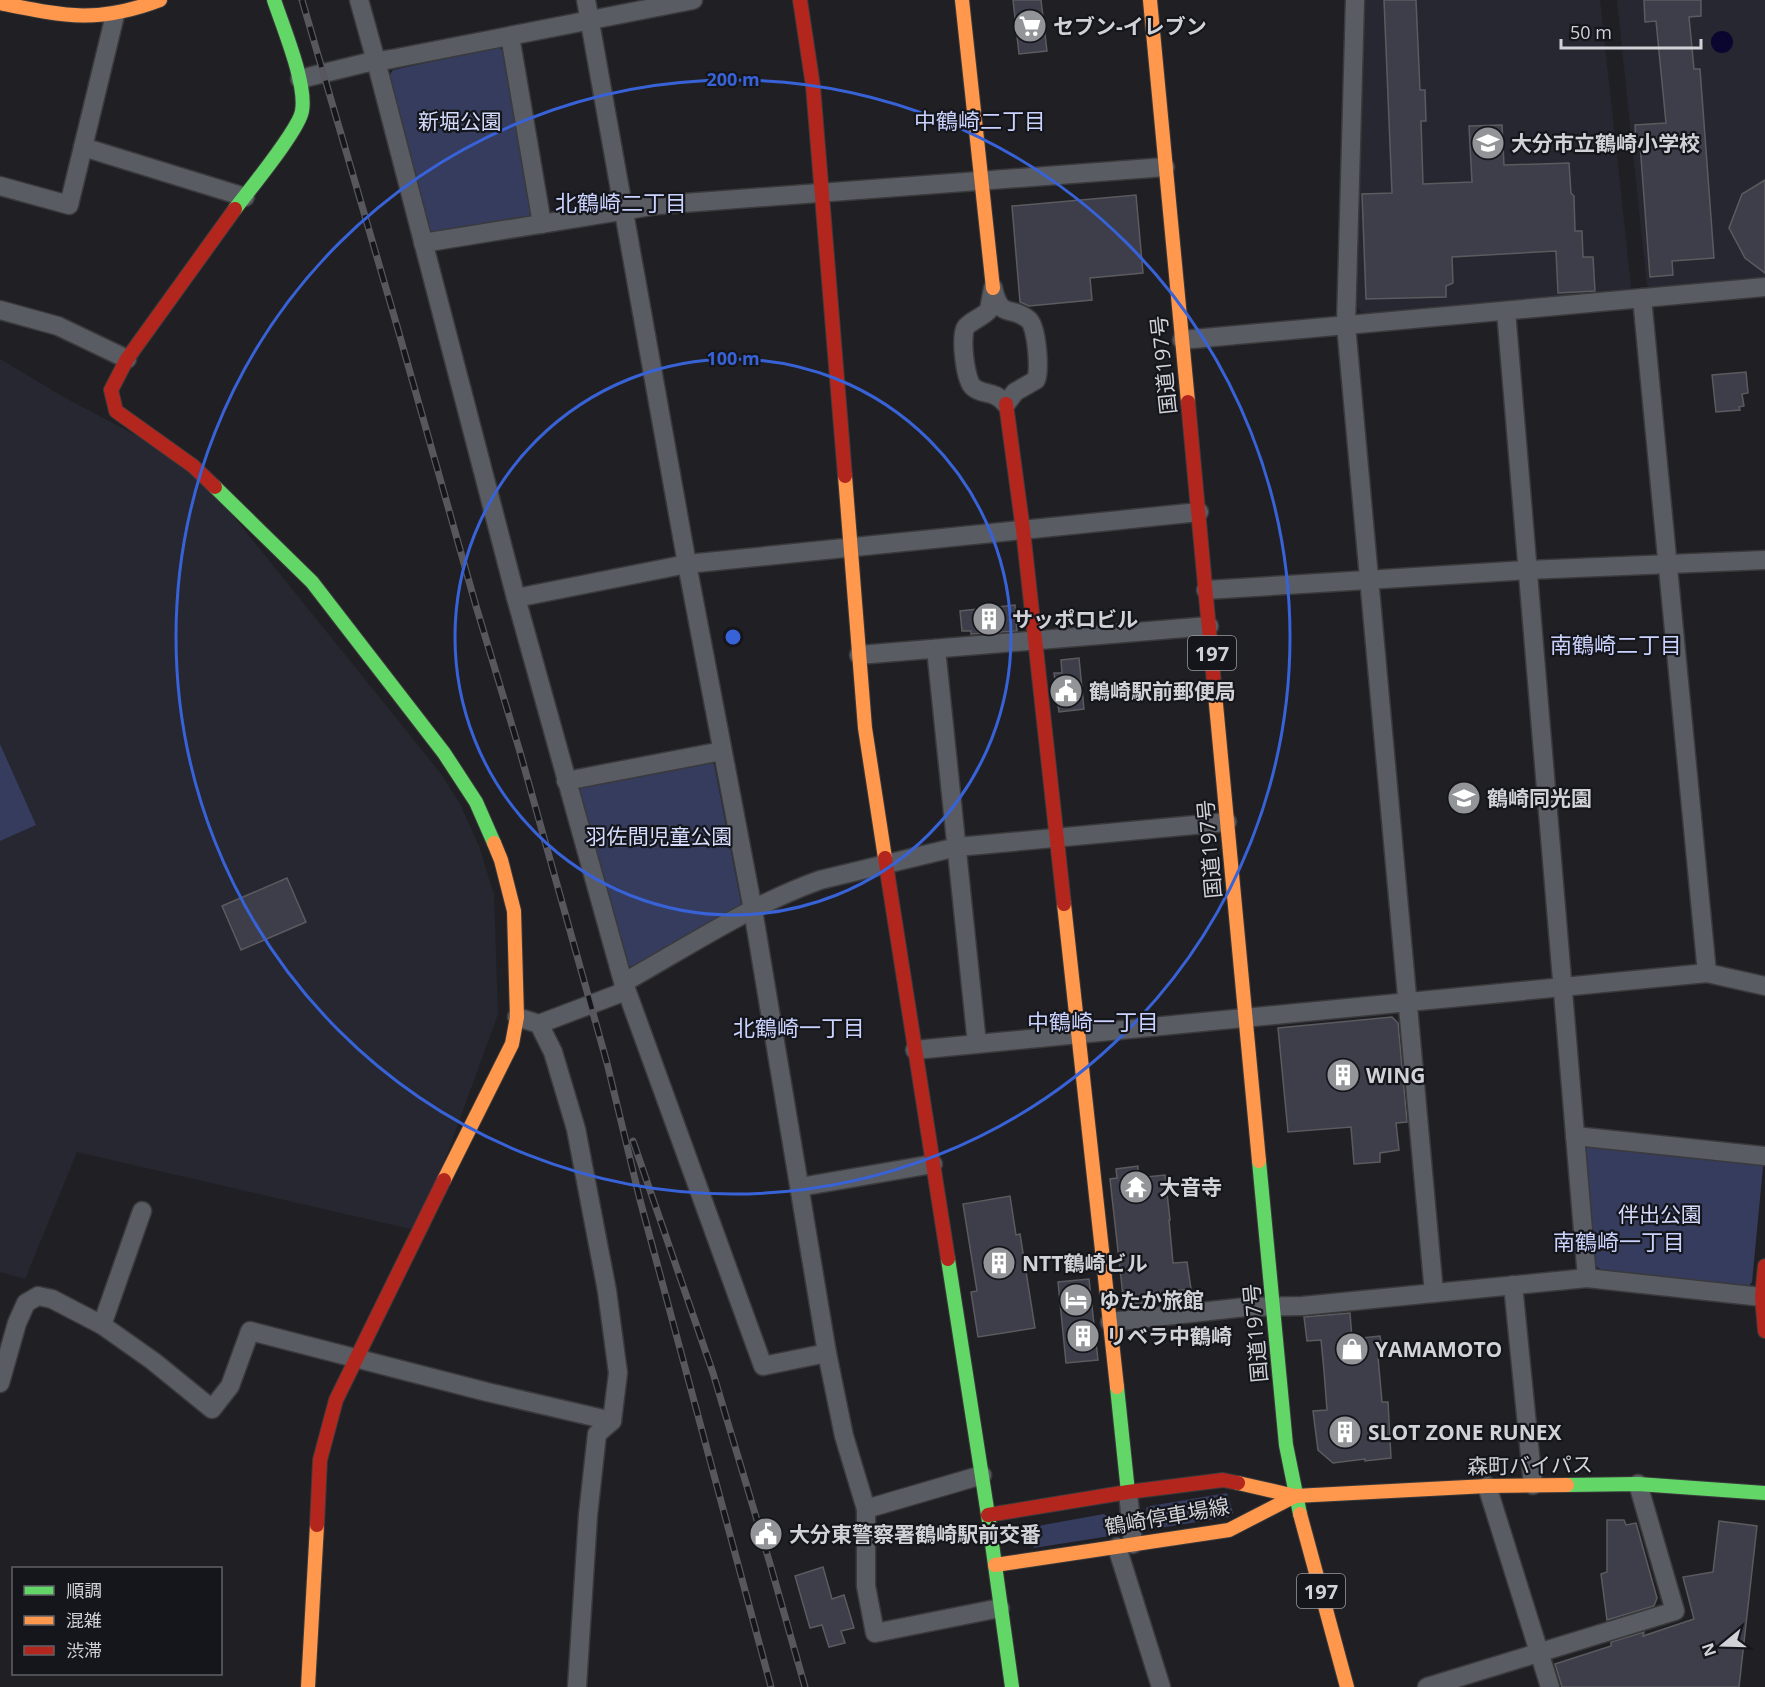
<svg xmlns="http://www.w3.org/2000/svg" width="1765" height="1687" viewBox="0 0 1765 1687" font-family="'Open Sans','Noto Sans JP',sans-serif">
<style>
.built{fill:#262731}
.green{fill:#363c5e}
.water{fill:#0a0630}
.building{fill:#3d3e4a;stroke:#5b5b5f;stroke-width:1.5}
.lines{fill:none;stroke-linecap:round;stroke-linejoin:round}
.street-casing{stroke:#3a3a3c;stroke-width:21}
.fast-casing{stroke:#3a3a3c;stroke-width:16}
.slow-casing{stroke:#3a3a3c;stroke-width:16}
.jam-casing{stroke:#3a3a3c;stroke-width:16}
.street{stroke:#5a5c64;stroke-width:18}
.fast{stroke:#63d668;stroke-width:14}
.slow{stroke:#ff974d;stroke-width:14}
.jam{stroke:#b3261e;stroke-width:14}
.rail-casing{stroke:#57575d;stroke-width:7}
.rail{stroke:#15161c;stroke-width:4.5;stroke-dasharray:14;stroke-linecap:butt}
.ring{fill:none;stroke:#3862d8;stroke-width:3}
.labels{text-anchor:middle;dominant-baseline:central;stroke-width:4.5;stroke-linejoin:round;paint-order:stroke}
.shield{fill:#15161c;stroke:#999a9f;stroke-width:1.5}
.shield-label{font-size:20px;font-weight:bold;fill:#d1d2d7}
.poi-label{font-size:21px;font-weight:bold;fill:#d1d2d7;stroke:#15161c;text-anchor:start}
.park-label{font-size:21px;fill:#d4dbfd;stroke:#15161c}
.street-label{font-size:21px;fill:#d1d2d7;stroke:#15161c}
.neighbourhood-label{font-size:22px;fill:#cad2fd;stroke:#15161c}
.centre{fill:#3862d8;stroke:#15161c;stroke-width:3}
.ring-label{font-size:18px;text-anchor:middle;font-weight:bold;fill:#3862d8;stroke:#15161c;stroke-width:4.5;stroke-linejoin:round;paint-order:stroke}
</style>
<rect width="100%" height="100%" fill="#202024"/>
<g class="built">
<polygon points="1364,0 1600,0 1631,286 1627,293 1364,315 1357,307"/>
<polygon points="1617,0 1765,0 1765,281 1654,291 1647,285"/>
<polygon points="0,359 60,395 193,466 441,774 460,804 479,846 494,895 498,1014 419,1231 77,1152 25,1279 0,1272"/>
</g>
<g class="green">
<polygon points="498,47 506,52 535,210 529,218 435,234 426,230 389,76 393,70"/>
<polygon points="0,744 36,825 0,841"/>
<polygon points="706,759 714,764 741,903 737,911 633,967 625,965 575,790 580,781"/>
<polygon points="1592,1142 1758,1161 1763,1167 1752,1282 1747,1288 1604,1272 1596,1266 1586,1149"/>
<polygon points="1227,1493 1233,1513 1228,1517 1153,1529 1148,1523 1146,1508 1150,1506"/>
<polygon points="1104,1514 1108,1517 1110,1536 1034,1548 1030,1530 1032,1527"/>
</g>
<circle class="water" cx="1722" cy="42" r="11"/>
<g class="building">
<polygon points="1013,0 1041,0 1047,51 1019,54"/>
<polygon points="1384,0 1416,0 1420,90 1425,90 1426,121 1421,121 1423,184 1472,182 1469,126 1502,125 1504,165 1569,163 1571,193 1574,196 1575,231 1582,231 1583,257 1593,257 1595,291 1558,293 1556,251 1452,257 1453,283 1446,286 1446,297 1366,299 1362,194 1392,193"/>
<polygon points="1644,0 1701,0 1701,16 1689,17 1694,69 1700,69 1714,258 1672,261 1673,275 1650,277 1640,144 1636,144 1635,125 1666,123 1656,21 1645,22"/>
<polygon points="1765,180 1765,273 1745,258 1729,228 1742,194"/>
<polygon points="1136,195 1143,273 1090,278 1092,300 1029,306 1020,302 1012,206"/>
<polygon points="1746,372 1748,393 1742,394 1744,406 1739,407 1740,410 1716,412 1712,375"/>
<polygon points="1015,605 1017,631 971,634 971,631 962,631 960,611"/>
<polygon points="1079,658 1084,709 1059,712 1054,673 1062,673 1061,660"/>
<polygon points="287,878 306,922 241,950 222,906"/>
<polygon points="1392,1017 1398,1023 1407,1122 1396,1123 1399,1150 1380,1153 1380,1162 1354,1164 1351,1127 1288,1132 1278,1028"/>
<polygon points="1138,1166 1138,1175 1146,1175 1146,1177 1165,1175 1170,1220 1169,1220 1173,1263 1187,1262 1191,1289 1148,1294 1149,1301 1145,1301 1145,1303 1124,1305 1110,1179 1117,1178 1116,1169"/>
<polygon points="1010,1196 1016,1235 1020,1234 1035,1328 978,1337 971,1292 977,1291 963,1204"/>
<polygon points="1089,1279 1098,1360 1066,1363 1058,1282"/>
<polygon points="1350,1313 1352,1339 1380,1336 1383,1356 1378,1357 1382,1402 1388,1402 1391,1458 1365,1461 1365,1459 1333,1463 1318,1450 1313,1411 1327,1410 1324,1371 1321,1340 1307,1341 1304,1317"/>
<polygon points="1607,1520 1624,1520 1626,1525 1636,1523 1657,1598 1654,1606 1607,1620 1601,1574 1607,1572"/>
<polygon points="1719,1521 1757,1526 1739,1687 1562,1687 1555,1664 1611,1646 1611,1642 1644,1632 1643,1636 1694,1619 1683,1577 1713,1572"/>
<polygon points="823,1567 832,1599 844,1595 854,1628 841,1631 845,1643 829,1647 822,1625 810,1628 795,1576"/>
</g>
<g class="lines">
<defs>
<g id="street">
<polyline points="359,0 376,61 516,598 622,978 763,1366 827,1353"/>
<polyline points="586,0 687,564 753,910 827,1353 844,1436 866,1509"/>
<polyline points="1355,0 1346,325 1434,1293"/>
<polyline points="510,36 542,224"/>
<polyline points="300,79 365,63 392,59 693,0"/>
<polyline points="83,147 245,197"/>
<polyline points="0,186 69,205 115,15"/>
<polyline points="423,243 658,205 1165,167"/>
<path d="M 993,288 C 1001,322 1012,304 1029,320 C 1037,328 1040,369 1036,380 L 1015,392 L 1006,404 C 993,389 983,396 973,387 C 965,380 960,336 966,327 C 972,320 983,317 989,310 Z"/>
<polyline points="1642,298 1707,973"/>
<polyline points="0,310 58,326 127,359"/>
<polyline points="1506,311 1587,1278"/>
<polyline points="1182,340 1765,287"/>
<polyline points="1206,590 1528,570 1765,560"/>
<polyline points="516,598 687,564 1199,512"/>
<polyline points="936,649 977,1044"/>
<polyline points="859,655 1209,626"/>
<polyline points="566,781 722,751"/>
<path d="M 623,983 C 687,947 750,905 820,880 L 957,847 L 1227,822"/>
<polyline points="517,1017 539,1024 553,1052 576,1129 607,1291 618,1373 612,1421 597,1434 588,1515 577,1687"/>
<polyline points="539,1024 626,991"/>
<polyline points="915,1050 1707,973 1765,986"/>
<polyline points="1575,1136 1765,1156"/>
<polyline points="800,1187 933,1164"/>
<polyline points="1513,1285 1533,1485"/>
<polyline points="1110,1322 1246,1307 1302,1306 1587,1278 1762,1297"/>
<polyline points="102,1325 142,1211"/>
<polyline points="0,1383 17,1323 26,1303 38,1296 52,1299 102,1325 153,1361 212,1409 230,1386 250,1331 487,1392 612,1421"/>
<polyline points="982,1475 866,1509 866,1586 875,1633 1000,1608"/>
<polyline points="1487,1486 1550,1687"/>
<polyline points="1128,1492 1133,1544"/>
<polyline points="1117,1547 1161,1687"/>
<polyline points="1427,1687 1675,1611 1638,1484"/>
</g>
<g id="fast">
<path d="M 235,209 C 249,190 299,130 302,111 C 307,84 283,27 274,0"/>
<polyline points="215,487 312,582 444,753 476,802 494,843"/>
<polyline points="1259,1161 1286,1445 1300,1514"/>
<polyline points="948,1259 988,1515 1012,1687"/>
<polyline points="1117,1387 1128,1492"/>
<polyline points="1567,1485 1638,1484 1765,1493"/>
</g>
<g id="slow">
<polyline points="962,0 993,288"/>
<polyline points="1150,0 1188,402"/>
<path d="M 0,3 C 64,16 97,24 160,0"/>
<polyline points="845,476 865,728 885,858"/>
<polyline points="1214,683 1259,1161"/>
<polyline points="1064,904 1117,1387"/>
<polyline points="444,1180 512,1044 517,1017 514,911 501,860 494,843"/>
<polyline points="1238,1483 1295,1496 1487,1486 1567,1485"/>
<polyline points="1300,1514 1347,1687"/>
<polyline points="995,1565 1229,1530 1295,1496"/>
<polyline points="308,1687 317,1525"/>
</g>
<g id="jam">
<polyline points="800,0 813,86 845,476"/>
<polyline points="1188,402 1214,683"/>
<polyline points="1006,404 1023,530 1064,904"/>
<polyline points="215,487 193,466 116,411 111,390 127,359 235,209"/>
<polyline points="885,858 948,1259"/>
<polyline points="1765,1266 1762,1297 1765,1331"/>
<polyline points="988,1515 1128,1492 1223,1480 1238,1483"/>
<polyline points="317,1525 320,1460 336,1400 444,1180"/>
</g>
</defs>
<use href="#street" class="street-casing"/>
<use href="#fast" class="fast-casing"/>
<use href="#slow" class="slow-casing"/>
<use href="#jam" class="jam-casing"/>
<use href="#street" class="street"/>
<use href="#fast" class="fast"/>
<use href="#slow" class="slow"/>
<use href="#jam" class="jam"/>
<defs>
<g id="rail">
<polyline points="302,0 397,326 476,606 520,752 607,1063 640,1200 771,1687"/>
<polyline points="633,1141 713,1373 771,1567 805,1687"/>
</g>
</defs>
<use href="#rail" class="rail-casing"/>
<use href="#rail" class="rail"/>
</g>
<g class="ring">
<circle cx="733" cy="637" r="278"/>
<circle cx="733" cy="637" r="557"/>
</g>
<defs>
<symbol id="supermarket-disc" viewBox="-11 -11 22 22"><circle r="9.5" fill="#939498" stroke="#15161c"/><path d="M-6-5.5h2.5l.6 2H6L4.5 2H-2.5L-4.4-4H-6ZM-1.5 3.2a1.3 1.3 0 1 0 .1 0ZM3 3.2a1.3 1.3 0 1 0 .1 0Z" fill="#fff"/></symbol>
<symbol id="school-disc" viewBox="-11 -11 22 22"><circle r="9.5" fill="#939498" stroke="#15161c"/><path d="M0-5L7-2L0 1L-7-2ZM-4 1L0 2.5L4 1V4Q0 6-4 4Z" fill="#fff"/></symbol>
<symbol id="building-disc" viewBox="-11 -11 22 22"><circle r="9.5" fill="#939498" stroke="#15161c"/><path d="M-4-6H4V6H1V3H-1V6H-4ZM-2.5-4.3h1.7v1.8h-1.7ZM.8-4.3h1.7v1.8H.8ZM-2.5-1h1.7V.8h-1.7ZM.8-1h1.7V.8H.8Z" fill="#fff"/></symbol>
<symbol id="civic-disc" viewBox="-11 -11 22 22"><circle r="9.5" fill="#939498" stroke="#15161c"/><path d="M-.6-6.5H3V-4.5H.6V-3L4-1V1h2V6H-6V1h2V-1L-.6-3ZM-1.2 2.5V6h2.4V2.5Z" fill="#fff"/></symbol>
<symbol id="temple-disc" viewBox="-11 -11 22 22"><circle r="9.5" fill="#939498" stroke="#15161c"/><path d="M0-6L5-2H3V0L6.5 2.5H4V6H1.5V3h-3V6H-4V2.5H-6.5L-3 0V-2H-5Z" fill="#fff"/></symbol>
<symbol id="hotel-disc" viewBox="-11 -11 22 22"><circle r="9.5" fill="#939498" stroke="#15161c"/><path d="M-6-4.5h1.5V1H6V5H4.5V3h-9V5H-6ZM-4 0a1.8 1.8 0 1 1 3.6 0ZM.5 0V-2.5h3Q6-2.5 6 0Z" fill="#fff"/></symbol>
<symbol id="shop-disc" viewBox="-11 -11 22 22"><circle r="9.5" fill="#939498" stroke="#15161c"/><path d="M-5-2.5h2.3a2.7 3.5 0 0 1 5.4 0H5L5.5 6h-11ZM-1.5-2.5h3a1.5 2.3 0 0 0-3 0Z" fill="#fff"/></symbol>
</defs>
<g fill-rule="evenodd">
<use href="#supermarket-disc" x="1011" y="7" width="38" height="38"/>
<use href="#school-disc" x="1469" y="124" width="38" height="38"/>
<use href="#building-disc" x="970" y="600" width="38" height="38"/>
<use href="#civic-disc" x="1047" y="672" width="38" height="38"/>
<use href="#school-disc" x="1445" y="779" width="38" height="38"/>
<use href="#building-disc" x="1324" y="1056" width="38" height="38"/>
<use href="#temple-disc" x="1117" y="1168" width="38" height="38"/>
<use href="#building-disc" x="980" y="1244" width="38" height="38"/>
<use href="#hotel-disc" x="1057" y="1281" width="38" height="38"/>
<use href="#building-disc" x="1064" y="1317" width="38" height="38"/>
<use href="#shop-disc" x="1333" y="1330" width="38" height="38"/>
<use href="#building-disc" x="1326" y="1413" width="38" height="38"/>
<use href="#civic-disc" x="747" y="1515" width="38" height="38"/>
</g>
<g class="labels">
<g class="shield">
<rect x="1188" y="636" width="48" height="34" rx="4.5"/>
<rect x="1297" y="1574" width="48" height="34" rx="4.5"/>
</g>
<g class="shield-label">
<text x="1212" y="653">197</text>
<text x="1321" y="1591">197</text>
</g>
<g class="poi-label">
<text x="1053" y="26">セブン-イレブン</text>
<text x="1511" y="143">大分市立鶴崎小学校</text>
<text x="1012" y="619">サッポロビル</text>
<text x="1089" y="691">鶴崎駅前郵便局</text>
<text x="1487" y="798">鶴崎同光園</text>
<text x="1366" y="1075">WING</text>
<text x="1159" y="1187">大音寺</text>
<text x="1022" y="1263">NTT鶴崎ビル</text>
<text x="1099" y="1300">ゆたか旅館</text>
<text x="1106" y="1336">リベラ中鶴崎</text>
<text x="1375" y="1349">YAMAMOTO</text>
<text x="1368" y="1432">SLOT ZONE RUNEX</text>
<text x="789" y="1534">大分東警察署鶴崎駅前交番</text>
</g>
<g class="park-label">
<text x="460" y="121">新堀公園</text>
<text x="659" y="836">羽佐間児童公園</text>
<text x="1660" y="1214">伴出公園</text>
</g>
<g class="street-label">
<text transform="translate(1163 365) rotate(-96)">国道197号</text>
<text transform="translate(1209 849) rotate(-95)">国道197号</text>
<text transform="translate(1255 1333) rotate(-95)">国道197号</text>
<text transform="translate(1530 1465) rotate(-1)">森町バイパス</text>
<text transform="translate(1167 1516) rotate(-10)">鶴崎停車場線</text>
</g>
<g class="neighbourhood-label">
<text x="980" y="120">中鶴崎二丁目</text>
<text x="621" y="202">北鶴崎二丁目</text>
<text x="1616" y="644">南鶴崎二丁目</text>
<text x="1093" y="1021">中鶴崎一丁目</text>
<text x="799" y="1027">北鶴崎一丁目</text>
<text x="1619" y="1241">南鶴崎一丁目</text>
</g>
</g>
<circle cx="733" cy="637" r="9" class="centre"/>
<g class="ring-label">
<text x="733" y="86">200 m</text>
<text x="733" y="365">100 m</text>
</g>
<rect x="12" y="1567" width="210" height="108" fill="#15161c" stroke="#606167" stroke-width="1.5"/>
<rect x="24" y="1586" width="30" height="9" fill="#63d668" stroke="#606167" stroke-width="1.5"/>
<text x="66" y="1597" font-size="18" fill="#d1d2d7">順調</text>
<rect x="24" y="1616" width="30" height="9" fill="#ff974d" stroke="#606167" stroke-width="1.5"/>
<text x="66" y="1627" font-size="18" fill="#d1d2d7">混雑</text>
<rect x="24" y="1646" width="30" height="9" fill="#b3261e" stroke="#606167" stroke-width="1.5"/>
<text x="66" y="1657" font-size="18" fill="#d1d2d7">渋滞</text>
<g transform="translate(1723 1645) rotate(251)" stroke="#15161c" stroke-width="4.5" paint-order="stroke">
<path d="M0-4.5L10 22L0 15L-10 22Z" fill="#d1d2d7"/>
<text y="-9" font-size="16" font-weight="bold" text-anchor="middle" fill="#d1d2d7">N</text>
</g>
<path d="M1561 39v9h140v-9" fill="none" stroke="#d1d2d7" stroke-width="3"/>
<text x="1570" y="39" font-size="18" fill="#d1d2d7" stroke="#15161c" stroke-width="4.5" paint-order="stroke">50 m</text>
</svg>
